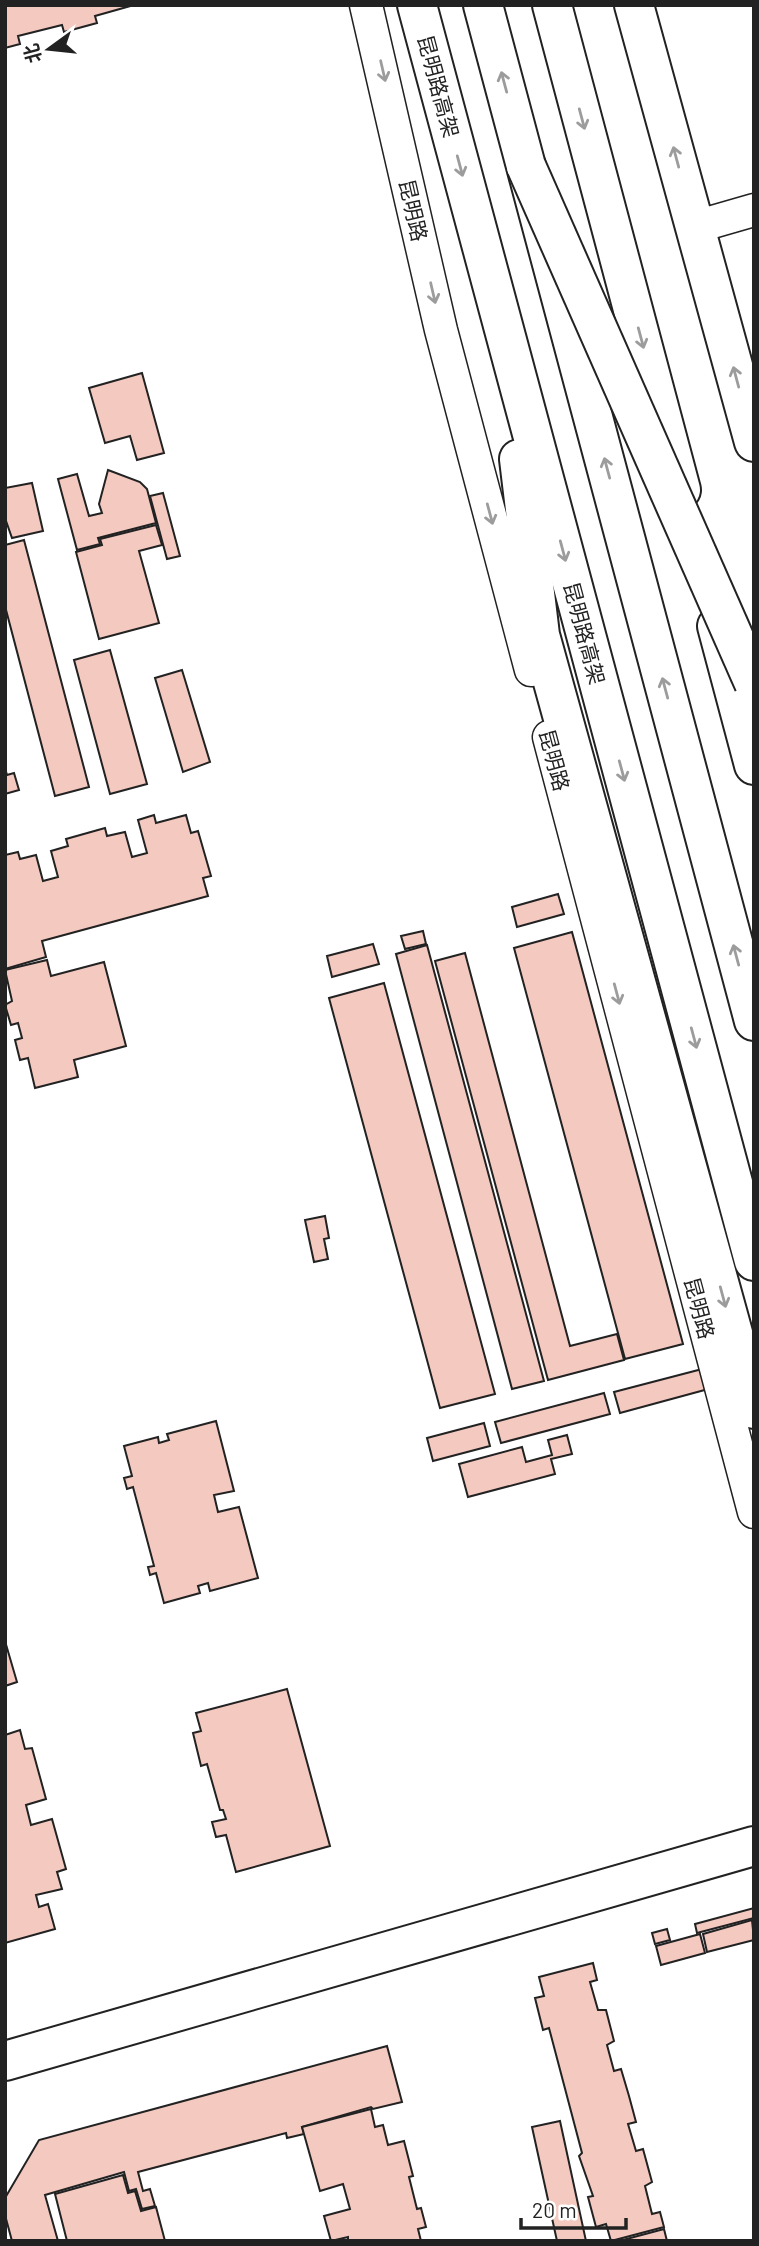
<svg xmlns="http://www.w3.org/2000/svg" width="759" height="2246" viewBox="0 0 759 2246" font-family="Barlow,'Noto Sans SC',sans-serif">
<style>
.building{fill:#f3c9c0;stroke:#222;stroke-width:2}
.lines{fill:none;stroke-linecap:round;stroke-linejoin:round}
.street-casing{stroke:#222;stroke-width:35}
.secondary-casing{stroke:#222;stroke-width:42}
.primary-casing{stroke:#222;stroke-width:42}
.highway-casing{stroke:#222;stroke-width:42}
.street{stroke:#fff;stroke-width:32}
.secondary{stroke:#fff;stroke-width:38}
.primary{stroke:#fff;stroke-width:38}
.highway{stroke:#fff;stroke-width:38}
.highway-bridge-casing{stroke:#222;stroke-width:42;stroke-linecap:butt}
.highway-bridge{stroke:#fff;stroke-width:38}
.oneway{stroke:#9c9c9c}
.labels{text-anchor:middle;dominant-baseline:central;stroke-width:5;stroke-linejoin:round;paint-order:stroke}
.street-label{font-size:21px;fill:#222;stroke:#fff}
</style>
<rect width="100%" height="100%" fill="#fff"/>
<g class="building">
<polygon points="5,5 134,5 95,16 97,23 64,32 62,25 18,36 20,44 5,48"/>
<polygon points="142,373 164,453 137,460 130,436 105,443 89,388"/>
<polygon points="108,470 140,482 147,489 156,523 98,538 100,544 77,550 58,479 77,474 89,516 102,513 99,504"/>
<polygon points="32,483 43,531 12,538 5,518 5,488"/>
<polygon points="163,493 180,556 167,559 150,496"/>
<polygon points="156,525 162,545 139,551 159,623 99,639 76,552 102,545 100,539"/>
<polygon points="24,540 89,787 55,796 5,606 5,545"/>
<polygon points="110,650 147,784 110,794 74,660"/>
<polygon points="182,670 210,762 183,772 155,678"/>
<polygon points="5,768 7,775 14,773 19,790 5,794"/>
<polygon points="154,815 156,823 186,815 191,833 198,831 211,876 203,878 208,896 42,941 46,957 5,969 5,855 18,852 20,859 36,855 43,881 58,877 51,851 68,846 66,839 105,828 107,836 125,832 132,857 147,853 138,820"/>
<polygon points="558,894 564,914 517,927 512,907"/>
<polygon points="423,931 426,944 405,949 401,936"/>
<polygon points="572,932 683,1344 625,1359 514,948"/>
<polygon points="373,944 379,964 332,977 327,956"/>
<polygon points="427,945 544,1381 512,1389 396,954"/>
<polygon points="465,953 570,1346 617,1334 624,1360 548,1380 435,961"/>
<polygon points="47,960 51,976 104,962 126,1046 74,1060 78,1077 35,1088 28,1058 20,1060 15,1040 22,1038 18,1023 11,1025 5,1005 12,1001 5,970"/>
<polygon points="384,983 495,1394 440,1408 329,998"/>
<polygon points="325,1216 329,1238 324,1239 328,1259 314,1262 305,1220"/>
<polygon points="706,1368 712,1388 620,1413 614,1392"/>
<polygon points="604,1393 610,1414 501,1443 495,1422"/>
<polygon points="216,1421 234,1491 214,1495 218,1512 239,1507 258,1578 210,1591 208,1583 198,1586 200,1593 164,1603 156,1573 150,1575 148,1567 154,1566 133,1487 127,1489 124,1478 132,1476 124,1446 158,1437 159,1443 169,1440 167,1434"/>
<polygon points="484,1423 490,1446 433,1461 427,1438"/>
<polygon points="567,1435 572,1454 551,1459 555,1474 468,1497 459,1464 522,1447 526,1462 552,1455 548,1440"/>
<polygon points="5,1641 17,1682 5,1686"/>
<polygon points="287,1689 330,1846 236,1872 226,1835 216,1837 212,1822 226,1819 223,1810 220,1810 207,1764 201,1766 193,1733 201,1731 196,1713"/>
<polygon points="20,1730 25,1749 32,1748 46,1799 26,1805 31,1825 52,1819 66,1869 57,1872 62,1889 36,1895 39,1907 48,1904 55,1929 5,1943 5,1735"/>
<polygon points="754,1908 754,1918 697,1933 695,1924"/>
<polygon points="752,1920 754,1940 707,1952 703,1934"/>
<polygon points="667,1929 670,1940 655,1944 652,1933"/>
<polygon points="700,1934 705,1953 661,1965 656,1946"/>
<polygon points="593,1963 597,1980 590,1982 598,2010 606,2010 614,2041 607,2045 614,2071 621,2069 629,2096 636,2122 628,2124 636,2151 643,2149 652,2182 645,2186 652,2214 660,2212 664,2227 611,2241 606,2224 596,2227 588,2197 593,2196 579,2156 582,2153 549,2028 543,2030 535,1998 544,1996 539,1977"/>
<polygon points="387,2046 402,2102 373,2109 371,2107 302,2127 304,2134 287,2138 286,2133 138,2172 143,2191 150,2189 155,2206 142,2209 136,2189 129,2191 124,2172 45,2195 58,2241 12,2241 5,2215 5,2198 39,2140"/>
<polygon points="371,2109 375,2127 383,2125 388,2145 404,2141 413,2176 409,2177 417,2209 421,2208 426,2227 418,2229 421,2241 348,2241 348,2237 331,2241 324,2216 350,2209 343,2184 320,2191 302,2127"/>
<polygon points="560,2121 586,2241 557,2241 532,2127"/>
<polygon points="123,2175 128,2193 135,2191 141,2211 156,2207 165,2241 67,2241 55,2194"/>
<polygon points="664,2229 667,2241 619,2241"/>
</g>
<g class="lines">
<defs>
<g id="street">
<polyline points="366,5 441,330 531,670"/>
<polyline points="695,227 754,210"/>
<polyline points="549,737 754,1512"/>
</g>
<polyline id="secondary" points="5,2061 754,1846"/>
<g id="primary">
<polyline points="552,5 681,490"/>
<polyline points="634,5 754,442"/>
<polyline points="717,626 754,765"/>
</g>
<g id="highway">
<polyline points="417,5 754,1261"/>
<polyline points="483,5 754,1021"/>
<polyline points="519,459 540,635 754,1409"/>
</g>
</defs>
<use href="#street" class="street-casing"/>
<use href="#secondary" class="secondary-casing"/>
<use href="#primary" class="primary-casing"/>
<use href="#highway" class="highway-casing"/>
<use href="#street" class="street"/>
<use href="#secondary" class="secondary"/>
<use href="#primary" class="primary"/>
<use href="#highway" class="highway"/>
<defs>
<polyline id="highway-bridge" points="526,166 754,683"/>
</defs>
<use href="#highway-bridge" class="highway-bridge-casing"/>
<use href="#highway-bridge" class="highway-bridge"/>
</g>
<defs><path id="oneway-shaft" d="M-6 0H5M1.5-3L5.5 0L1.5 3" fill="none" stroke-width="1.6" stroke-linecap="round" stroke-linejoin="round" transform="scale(1.75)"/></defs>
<g class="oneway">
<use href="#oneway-shaft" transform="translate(383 71) rotate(77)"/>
<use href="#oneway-shaft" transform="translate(504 82) rotate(-105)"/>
<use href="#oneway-shaft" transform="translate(582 119) rotate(75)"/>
<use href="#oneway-shaft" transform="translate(676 157) rotate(-105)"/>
<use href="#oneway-shaft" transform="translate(460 166) rotate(75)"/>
<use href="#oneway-shaft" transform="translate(433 293) rotate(77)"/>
<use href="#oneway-shaft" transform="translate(641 338) rotate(75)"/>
<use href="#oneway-shaft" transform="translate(736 377) rotate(-105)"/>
<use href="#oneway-shaft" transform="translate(607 468) rotate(-105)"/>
<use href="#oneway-shaft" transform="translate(490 514) rotate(75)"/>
<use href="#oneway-shaft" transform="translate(563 551) rotate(75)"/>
<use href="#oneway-shaft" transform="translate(665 688) rotate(-105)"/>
<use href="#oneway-shaft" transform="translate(622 771) rotate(75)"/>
<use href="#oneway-shaft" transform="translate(736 955) rotate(-105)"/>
<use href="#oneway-shaft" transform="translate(617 994) rotate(75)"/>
<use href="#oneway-shaft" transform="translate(694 1038) rotate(75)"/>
<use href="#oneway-shaft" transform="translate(723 1297) rotate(75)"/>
</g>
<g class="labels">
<g class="street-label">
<text transform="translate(439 86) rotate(75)">昆明路高架</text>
<text transform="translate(414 210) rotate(77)">昆明路</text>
<text transform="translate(585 633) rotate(75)">昆明路高架</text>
<text transform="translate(555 760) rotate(75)">昆明路</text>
<text transform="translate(700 1308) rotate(75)">昆明路</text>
</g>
</g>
<rect width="759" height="2246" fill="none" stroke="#222222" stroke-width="14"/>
<g transform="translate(49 49) rotate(255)" stroke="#ffffff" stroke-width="5" paint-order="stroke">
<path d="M0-5L12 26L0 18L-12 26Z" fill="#222222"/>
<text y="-10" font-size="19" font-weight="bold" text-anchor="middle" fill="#222222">北</text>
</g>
<path d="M521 2218v10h105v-10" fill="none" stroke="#222222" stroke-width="3.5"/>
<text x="532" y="2218" font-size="21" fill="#222222" stroke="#ffffff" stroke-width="5" paint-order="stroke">20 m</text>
</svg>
